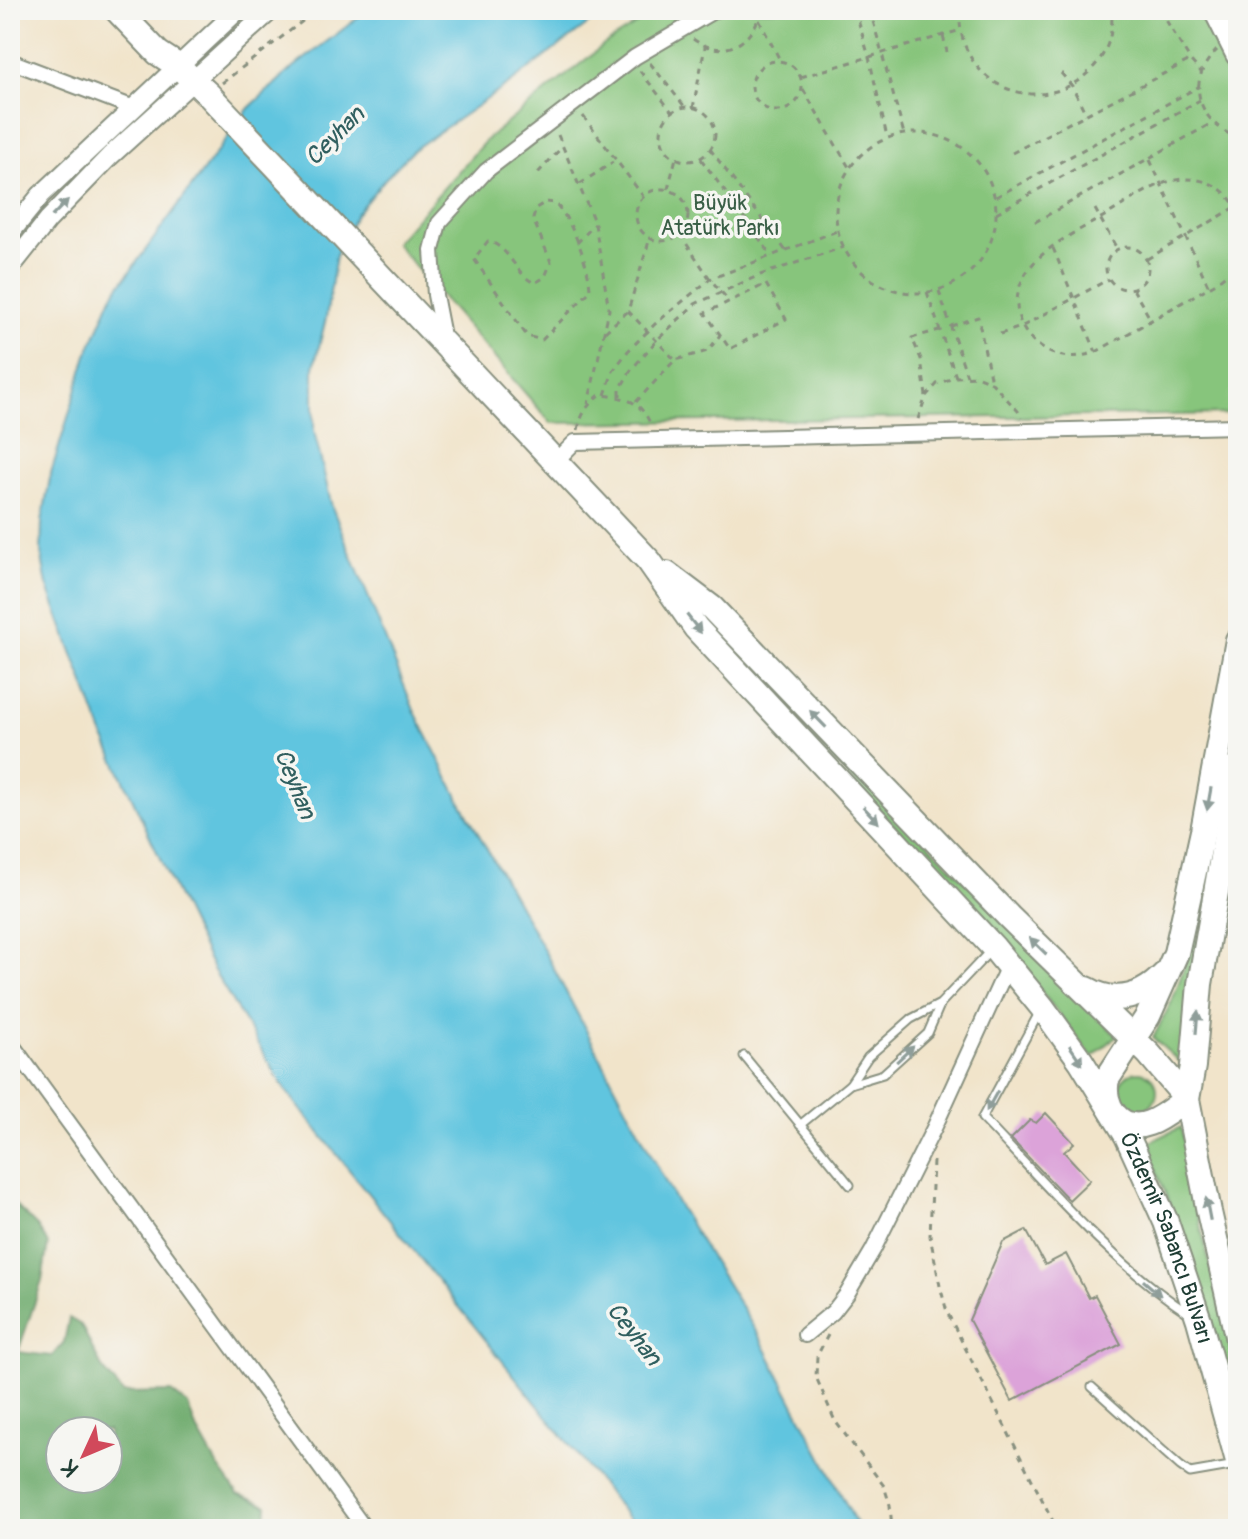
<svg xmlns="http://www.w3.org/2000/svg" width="1248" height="1539" viewBox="0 0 1248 1539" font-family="Pangolin,sans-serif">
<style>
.green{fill:#87c57c;stroke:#538158;stroke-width:2}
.forest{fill:#6daa6c;stroke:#467450;stroke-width:2;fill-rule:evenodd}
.water{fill:#61c5df;stroke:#40818a;stroke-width:2}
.building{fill:#dca3d9}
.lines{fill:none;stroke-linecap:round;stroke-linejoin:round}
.service-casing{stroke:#88907f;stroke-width:11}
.minor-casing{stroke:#88907f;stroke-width:18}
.tertiary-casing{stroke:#88907f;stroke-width:22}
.primary-casing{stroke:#88907f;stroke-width:28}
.path{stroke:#88907f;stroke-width:3;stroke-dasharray:6 6;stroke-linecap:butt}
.service{stroke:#fff;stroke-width:7}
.minor{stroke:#fff;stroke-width:14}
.tertiary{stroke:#fff;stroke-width:18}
.primary{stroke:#fff;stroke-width:24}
.oneway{fill:#8f9e9a}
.labels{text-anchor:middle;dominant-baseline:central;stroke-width:7;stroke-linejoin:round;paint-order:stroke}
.park-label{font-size:22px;fill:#395f46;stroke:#f6f6f2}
.street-label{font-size:22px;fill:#1f3d34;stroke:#f6f6f2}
.water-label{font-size:24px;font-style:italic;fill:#305f5f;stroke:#f6f6f2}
</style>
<rect width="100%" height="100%" fill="#f6f6f2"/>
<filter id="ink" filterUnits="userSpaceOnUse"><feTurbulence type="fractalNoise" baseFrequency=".0125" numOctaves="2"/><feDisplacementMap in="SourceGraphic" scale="16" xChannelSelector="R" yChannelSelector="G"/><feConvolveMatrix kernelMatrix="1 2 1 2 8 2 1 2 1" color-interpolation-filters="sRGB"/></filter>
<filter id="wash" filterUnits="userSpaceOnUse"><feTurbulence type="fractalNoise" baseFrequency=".006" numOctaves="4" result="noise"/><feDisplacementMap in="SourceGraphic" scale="32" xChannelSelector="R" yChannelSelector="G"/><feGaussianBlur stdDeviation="1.8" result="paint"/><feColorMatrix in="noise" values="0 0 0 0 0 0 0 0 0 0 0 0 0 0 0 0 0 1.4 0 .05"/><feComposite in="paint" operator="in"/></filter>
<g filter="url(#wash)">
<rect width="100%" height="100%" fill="#f1e4ca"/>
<g class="green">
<polygon points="659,10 1198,10 1238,88 1238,414 551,423 395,243 487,139 605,44"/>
<polygon points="697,608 1117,1036 1092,1057 992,928 692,613"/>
<polygon points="1198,929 1185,1067 1153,1038 1172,1001"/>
<circle cx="1138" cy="1091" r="19"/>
<polygon points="1181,1127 1198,1216 1238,1380 1238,1406 1185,1243 1146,1144"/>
</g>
<path class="forest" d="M 10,1200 L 38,1227 L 48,1244 L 42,1281 L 18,1352 L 52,1356 L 64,1342 L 69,1318 L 81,1325 L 102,1368 L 123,1393 L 171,1392 L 188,1405 L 195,1426 L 217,1465 L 238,1494 L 267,1505 L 266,1529 L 10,1529 ZM 60,1431 L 108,1431 L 108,1479 L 60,1479 Z"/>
<polygon class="water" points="368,10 607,10 509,84 413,150 384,180 356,214 336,255 326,318 314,367 314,431 332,507 414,710 460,801 544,950 674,1198 760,1338 859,1529 637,1529 286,1091 213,969 175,891 104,737 47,585 41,553 42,521 51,473 87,355 112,296 249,108 290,70"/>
<g id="blocks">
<g class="building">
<polygon points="1046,1113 1074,1143 1064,1152 1090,1180 1069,1200 1011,1139 1030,1120 1036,1123"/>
<polygon points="1026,1230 1045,1265 1066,1254 1089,1298 1095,1295 1121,1344 1012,1401 969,1320 1003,1242"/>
</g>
</g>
</g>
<g filter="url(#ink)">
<use href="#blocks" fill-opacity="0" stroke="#88907f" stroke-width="2"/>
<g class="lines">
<defs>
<g id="service">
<path d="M 1039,1013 L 982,1118 C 1048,1186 1111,1263 1191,1315"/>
<polyline points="744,1056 850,1185"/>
<polyline points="850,1084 883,1074 928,1033 940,1005"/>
<polyline points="800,1125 850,1084 868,1057 911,1019 940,1004 991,950"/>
<polyline points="1092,1387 1180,1466 1190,1473 1236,1465"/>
</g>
<g id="minor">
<polyline points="10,61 134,108"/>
<polyline points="444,341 435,295 432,250 439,223 486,171 635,57 715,10"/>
<polyline points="556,461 575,442 1238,426"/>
<polyline points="10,1042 365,1529"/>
<polyline points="805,1335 833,1312 847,1294 873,1250 935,1126 1008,966"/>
</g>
<g id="tertiary">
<polyline points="10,233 41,195 238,10"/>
<polyline points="10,268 48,220 110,156 271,10"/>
</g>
<g id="primary">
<path id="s1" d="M 117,10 L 158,53 L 178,66 L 209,95 L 649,561 L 696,628 L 994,948 L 1042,1007 L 1081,1061 L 1127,1136 L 1166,1222 L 1199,1320 L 1238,1461"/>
<polyline points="1216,10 1238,54"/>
<polyline points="667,574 712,608 1009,917 1149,1054 1187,1099"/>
<polyline points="1238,766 1200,984 1193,1066 1187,1099 1209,1212 1238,1340"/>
<path d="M 1087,989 C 1116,1006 1143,997 1165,974"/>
<path d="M 1187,1099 C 1175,1107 1163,1118 1149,1123 C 1120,1134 1101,1105 1107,1079 L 1148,1016 L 1176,953 L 1203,831 L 1238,640"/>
</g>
</defs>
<use href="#service" class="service-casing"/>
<use href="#minor" class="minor-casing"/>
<use href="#tertiary" class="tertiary-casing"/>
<use href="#primary" class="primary-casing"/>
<g class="path">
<polyline points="855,10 869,57 887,137"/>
<polyline points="870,10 904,134"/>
<path d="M 960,10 C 955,89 1048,124 1097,63 C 1109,48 1114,29 1111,10"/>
<polyline points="1160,10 1190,60 1201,72"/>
<polyline points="759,20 781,62"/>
<polyline points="943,36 947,52"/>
<path d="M 693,39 C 724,61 753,43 761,10"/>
<path d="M 1217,50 C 1184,82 1198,122 1238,138"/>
<circle cx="777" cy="86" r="25"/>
<polyline points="650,63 685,107"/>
<polyline points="1232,70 1238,89"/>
<polyline points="640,71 672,112"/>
<polyline points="1061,73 1072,86 1086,114"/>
<polyline points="801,77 961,30"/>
<polyline points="222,83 317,10"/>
<polyline points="803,89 850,169"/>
<circle cx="688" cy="134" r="27"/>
<polyline points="693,108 705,47"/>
<polyline points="583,116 643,196"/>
<circle cx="916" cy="213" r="80"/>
<polyline points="558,135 595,224 609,310 588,404"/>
<polyline points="710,149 786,251"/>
<polyline points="1012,153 1190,60"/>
<polyline points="701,159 772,256"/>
<polyline points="1150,160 1209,287"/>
<polyline points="538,173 562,147"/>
<polyline points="580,184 613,162"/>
<polyline points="668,189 676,158"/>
<circle cx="662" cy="215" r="26"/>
<polyline points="996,197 1200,86"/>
<path d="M 546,202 L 555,203 C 572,220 590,267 590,291 L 542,340 L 527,336 L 474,259 L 488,241 C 511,248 515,275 535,283 L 545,277 L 551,262 L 533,219 L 536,208 Z"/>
<polyline points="1095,209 1117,249"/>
<polyline points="996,213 1200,100"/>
<path d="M 1238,213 C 1230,191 1209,178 1185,179 C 1157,180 1132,200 1108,214 C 1072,235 1018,256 1017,303 C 1017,321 1025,335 1038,345 C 1055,359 1076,359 1096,352 L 1216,283 L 1230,271 L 1238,256"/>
<polyline points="1035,222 1212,123"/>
<polyline points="680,234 710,279 729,301"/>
<polyline points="577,243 595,224"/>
<circle cx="1127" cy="268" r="21"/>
<polyline points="1053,248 1096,352"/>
<polyline points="1147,259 1236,207"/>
<polygon points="766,284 786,319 730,349 705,313"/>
<polyline points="1133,289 1151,320"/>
<polyline points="939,291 967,376"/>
<polyline points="927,292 956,377"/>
<polyline points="628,311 675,360"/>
<polyline points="951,326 978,317 991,382"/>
<polyline points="605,332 628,311 650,238"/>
<polyline points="1000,334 1021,327 1109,279"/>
<polyline points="605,395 613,371 628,351 655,324 710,279 837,231"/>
<polyline points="620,396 620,389 631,370 656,341 695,304 760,275 844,247"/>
<polyline points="926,396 921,359 912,338 939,330"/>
<polyline points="636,402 675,360 708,351 720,335"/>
<polyline points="918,419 926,396 937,384 956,377 976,376 991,382 1018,411 1021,418"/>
<path d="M 578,430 C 581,414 587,405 600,395 C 625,397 640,400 651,425"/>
<polyline points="933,1161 930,1236 940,1286 947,1312 1057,1529"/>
<polyline points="828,1335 817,1356 816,1377 835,1421 884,1486 890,1505 892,1529"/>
</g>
<use href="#service" class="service"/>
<use href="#minor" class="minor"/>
<use href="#tertiary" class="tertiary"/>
<use href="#primary" class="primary"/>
</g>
<defs><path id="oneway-solid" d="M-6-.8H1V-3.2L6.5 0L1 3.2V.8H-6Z" transform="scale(2)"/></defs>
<g class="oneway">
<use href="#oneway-solid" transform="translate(60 208) rotate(-46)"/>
<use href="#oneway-solid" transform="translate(694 624) rotate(52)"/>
<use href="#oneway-solid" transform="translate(818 719) rotate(-134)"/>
<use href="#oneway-solid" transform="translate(1209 799) rotate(100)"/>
<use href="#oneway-solid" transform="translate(871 815) rotate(47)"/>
<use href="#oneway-solid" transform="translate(1038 946) rotate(-135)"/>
<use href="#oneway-solid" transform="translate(1197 1022) rotate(-85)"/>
<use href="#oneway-solid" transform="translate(905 1054) rotate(-43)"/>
<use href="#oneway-solid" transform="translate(1076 1055) rotate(56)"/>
<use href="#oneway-solid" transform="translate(992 1101) rotate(119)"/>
<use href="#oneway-solid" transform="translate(1208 1209) rotate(-101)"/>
<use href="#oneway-solid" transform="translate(1152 1288) rotate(41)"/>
</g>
</g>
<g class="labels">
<g class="park-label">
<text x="720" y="203">Büyük<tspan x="720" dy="25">Atatürk Parkı</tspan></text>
</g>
<g class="street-label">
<text stroke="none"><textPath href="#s1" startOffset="1626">Özdemir Sabancı Bulvarı</textPath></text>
</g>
<g class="water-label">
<text transform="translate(335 136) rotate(-45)">Ceyhan</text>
<text transform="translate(295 784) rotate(68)">Ceyhan</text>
<text transform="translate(634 1334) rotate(52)">Ceyhan</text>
</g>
</g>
<rect width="1248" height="1539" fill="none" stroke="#f6f6f2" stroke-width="40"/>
<g transform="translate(84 1455) rotate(226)"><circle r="38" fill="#f6f6f2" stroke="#a0aca6" stroke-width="2"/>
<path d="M0-6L14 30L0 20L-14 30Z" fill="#d1495b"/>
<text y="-12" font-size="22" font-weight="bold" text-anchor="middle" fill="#1f3d34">K</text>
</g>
</svg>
